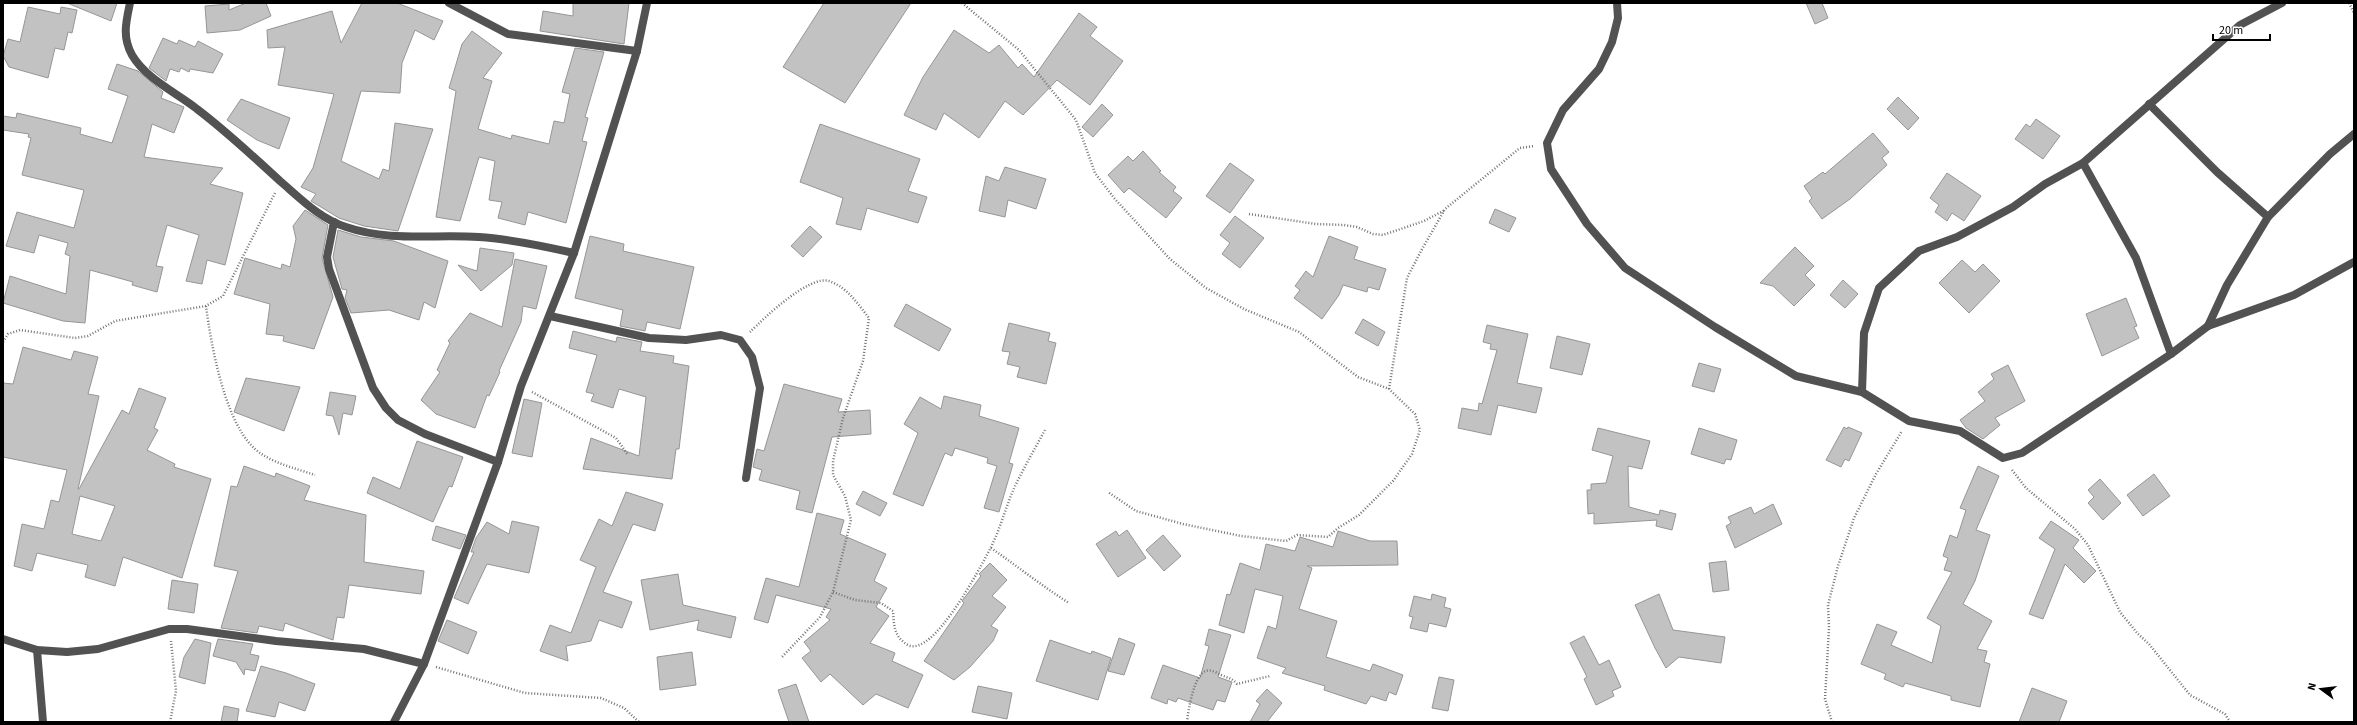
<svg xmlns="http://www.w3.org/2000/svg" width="2357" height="725" viewBox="0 0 2357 725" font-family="'Source Sans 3',sans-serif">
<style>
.building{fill:#c2c2c2;stroke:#969696;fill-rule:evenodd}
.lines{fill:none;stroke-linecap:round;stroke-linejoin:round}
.path{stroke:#747474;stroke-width:2.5;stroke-dasharray:1 2;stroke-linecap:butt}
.street{stroke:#525252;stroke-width:8}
</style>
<rect width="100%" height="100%" fill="#fff"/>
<g class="building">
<polygon points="67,3 117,3 111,21"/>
<polygon points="246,3 266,3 271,16 240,30 207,33 205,6 229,4 229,10"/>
<polygon points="362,3 397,3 443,21 434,40 415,30 402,63 400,93 361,91 341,161 379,179 383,169 389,171 395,123 433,129 398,231 364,226 339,218 311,201 316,194 301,187 313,168 334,94 278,85 285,47 268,48 267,30 332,11 341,43"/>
<polygon points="573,3 629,3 624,44 540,31 543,11 573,16"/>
<polygon points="824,3 911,3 845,103 783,67"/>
<polygon points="1806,3 1822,3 1828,18 1815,24"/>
<polygon points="28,7 60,14 61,7 77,10 72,33 68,32 64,50 55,48 48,78 9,67 3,56 8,39 20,42"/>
<polygon points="1079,13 1097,27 1090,36 1123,61 1090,105 1057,80 1023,115 1005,101 979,138 944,113 936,130 904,115 923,77 954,30 989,53 999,45 1018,68 1022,64 1034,77"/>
<polygon points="472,31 502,53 483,78 492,81 478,129 511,139 512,135 549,144 554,121 564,123 570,94 562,92 575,48 604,52 585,117 588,118 582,141 587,142 566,223 528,212 525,225 498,218 502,202 489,200 495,161 479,157 460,221 436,217 456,91 449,88 462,44"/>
<polygon points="163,38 177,44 179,40 195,47 198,41 223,54 213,73 190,69 189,72 181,68 179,72 170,69 166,81 149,68"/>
<polygon points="117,64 138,71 163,92 161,98 184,107 174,133 152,124 144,157 223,168 210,184 243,193 225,265 207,260 202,284 186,281 199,235 167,225 156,266 163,267 157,292 132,285 133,282 90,270 85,323 63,321 3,303 10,276 66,294 70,256 65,254 68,243 39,235 34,253 6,246 17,212 74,228 84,190 22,175 31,138 28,137 29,134 3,130 3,116 16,118 17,113 81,128 80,134 112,143 128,96 108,89"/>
<polygon points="1898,97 1919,118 1908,130 1887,109"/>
<polygon points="241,99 290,118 279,149 257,140 227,120"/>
<polygon points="1102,104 1113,115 1093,137 1082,127"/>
<polygon points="2036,119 2060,136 2043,159 2015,139 2026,124 2030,127"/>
<polygon points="820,124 920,159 908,191 927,197 918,223 867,208 861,230 836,224 843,198 800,182"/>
<polygon points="1873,133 1889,152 1882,158 1887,165 1850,199 1822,219 1809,201 1812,198 1804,186 1823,172 1825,174"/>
<polygon points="1143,151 1161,171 1159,172 1176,187 1173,191 1182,198 1166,218 1129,188 1124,193 1108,175 1128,156 1133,161"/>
<polygon points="1230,163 1254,180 1230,213 1206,196"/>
<polygon points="1005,167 1046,179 1036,209 1008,200 1005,217 979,211 986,176 999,181"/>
<polygon points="1947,173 1981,196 1964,221 1952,213 1947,221 1935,212 1939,205 1930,198"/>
<polygon points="1495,209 1516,218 1509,232 1489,223"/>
<polygon points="305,210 328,225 322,258 333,297 314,349 283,341 284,336 266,334 270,304 234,294 245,258 281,269 282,264 290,267 296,239 293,226"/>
<polygon points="1235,216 1264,238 1240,268 1222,254 1230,243 1220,235"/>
<polygon points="810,226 822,237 803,257 791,246"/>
<polygon points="338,230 361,237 394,241 448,261 435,308 424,302 419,320 389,310 351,313 345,298 347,290 342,289 333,257"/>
<polygon points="590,236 624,244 623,251 694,267 680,329 647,322 645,331 620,326 623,310 575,298"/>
<polygon points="1329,236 1358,247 1354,259 1386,269 1379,290 1368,287 1367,292 1343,285 1339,295 1322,319 1294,298 1300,290 1295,286 1306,271 1313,277"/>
<polygon points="1795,247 1814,266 1805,275 1815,285 1794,306 1773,286 1760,283"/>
<polygon points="480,248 514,253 512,265 481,291 458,265 477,271"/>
<polygon points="515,259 547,266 536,309 523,306 521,322 499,371 500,372 489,396 487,395 475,428 436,414 421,400 440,372 437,370 450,343 448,341 470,313 502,327"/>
<polygon points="1962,260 1975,272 1983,264 2000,281 1969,313 1939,283"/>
<polygon points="1843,280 1858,294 1845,308 1830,295"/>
<polygon points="2126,298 2137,326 2134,327 2139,338 2102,356 2086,314"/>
<polygon points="906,304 951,329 939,351 894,326"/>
<polygon points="1363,319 1385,332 1378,346 1355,333"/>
<polygon points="1009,323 1050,333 1048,341 1056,343 1046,384 1017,377 1020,367 1007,364 1010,352 1002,351"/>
<polygon points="1487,325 1528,334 1517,383 1542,388 1536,413 1498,405 1491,435 1458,428 1462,408 1478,411 1479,403 1482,404 1497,350 1490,349 1491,344 1483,342"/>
<polygon points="573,331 616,342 617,337 642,342 640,351 674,356 673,363 689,366 679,449 676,449 672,479 583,469 591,438 639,456 646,397 619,389 613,408 591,401 594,394 586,392 597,355 569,348"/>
<polygon points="1557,336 1590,344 1582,375 1550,368"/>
<path d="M 23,347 L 71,360 L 74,351 L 98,357 L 88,394 L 99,396 L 78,489 L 79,489 L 122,410 L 129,414 L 139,388 L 166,398 L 154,428 L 158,430 L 147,450 L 175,464 L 174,467 L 211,479 L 182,578 L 123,557 L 115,586 L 85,577 L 88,565 L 37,553 L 32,571 L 14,566 L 22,524 L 44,529 L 51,500 L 59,502 L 67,470 L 3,457 L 3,383 L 13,384 ZM 80,496 L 115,506 L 101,541 L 72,534 Z"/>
<polygon points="1699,363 1721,369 1714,392 1692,386"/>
<polygon points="2008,365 2025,401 1995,418 2000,425 1983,439 1966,428 1960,420 1985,401 1978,392 1994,379 1991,374"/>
<polygon points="246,378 300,387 284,431 234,412"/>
<polygon points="784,384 842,399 838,412 870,410 871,434 832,437 812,513 796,509 800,491 759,480 762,470 753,467 757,449 764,451"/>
<polygon points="330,392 356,396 352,415 343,413 339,435 333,416 326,415"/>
<polygon points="944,396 981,405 979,416 1019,428 1009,463 1013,464 999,512 984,508 997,466 987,463 988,458 955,448 952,456 945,453 923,506 893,494 918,433 904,424 920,397 941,409"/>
<polygon points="524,399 542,403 532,457 512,453"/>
<polygon points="1844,427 1847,429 1848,427 1862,433 1849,461 1845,459 1841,467 1826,460"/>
<polygon points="1598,428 1650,441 1642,469 1628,466 1629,507 1659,515 1660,510 1676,514 1672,530 1656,526 1657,520 1594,524 1594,513 1588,514 1587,490 1591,490 1591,484 1606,483 1613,456 1592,450"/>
<polygon points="1699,428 1737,440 1731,460 1726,459 1724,464 1691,454"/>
<polygon points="417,441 463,457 452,487 449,486 433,522 367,493 373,477 400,489"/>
<polygon points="244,466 275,477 276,473 310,486 304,500 366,515 364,562 424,571 421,594 349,585 344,618 337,617 333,640 285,623 283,631 259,626 257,633 221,628 238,571 214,566 231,486 237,487"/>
<polygon points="1978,466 1999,476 1976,530 1990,535 1975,581 1963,604 1992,621 1977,649 1987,651 1984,662 1990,664 1980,707 1951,700 1951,696 1905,683 1903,687 1884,679 1886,674 1861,664 1877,624 1897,632 1891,645 1932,663 1941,626 1927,618 1952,572 1944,570 1948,558 1943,556 1950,535 1957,538 1966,510 1960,508"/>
<polygon points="2154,474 2170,496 2143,516 2127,495"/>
<polygon points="2100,479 2121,503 2103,520 2088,503 2094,497 2088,490"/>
<polygon points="863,491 887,503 880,516 856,504"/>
<polygon points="626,492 663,504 655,531 633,524 603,592 632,602 622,628 599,620 591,641 566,646 568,661 540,651 550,625 571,633 596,567 580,560 599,519 612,526"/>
<polygon points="1773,504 1782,524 1735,548 1726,526 1731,523 1728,517 1751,507 1754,514"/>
<polygon points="817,513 844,520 840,534 886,554 874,581 887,588 876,607 889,616 870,643 895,653 892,661 923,675 908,708 876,694 863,705 830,674 821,682 802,658 811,651 804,642 830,620 826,617 831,609 776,595 768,623 754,619 766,578 799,587"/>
<polygon points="512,521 539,527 529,573 487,564 468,604 454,598 474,552 471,552 476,538 487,522 509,534"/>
<polygon points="2051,521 2079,540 2073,548 2096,571 2084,583 2065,564 2043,619 2029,614 2055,549 2039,538"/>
<polygon points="436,526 466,535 460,549 432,540"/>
<polygon points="1127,530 1146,558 1118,577 1096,544 1116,531 1119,536"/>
<polygon points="1338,531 1370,541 1397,541 1398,565 1307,566 1312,568 1299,609 1337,621 1326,657 1370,671 1373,664 1403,675 1396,695 1389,692 1386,701 1371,696 1366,704 1324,690 1325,686 1282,673 1286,668 1257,658 1268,626 1276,629 1283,596 1255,589 1244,633 1219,625 1227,594 1230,595 1240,563 1260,570 1266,544 1295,551 1300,537 1333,547"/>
<polygon points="1163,535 1181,556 1164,571 1146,550"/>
<polygon points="1726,561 1729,590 1713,592 1709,563"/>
<polygon points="990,563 1007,580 992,596 1006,607 991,626 998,630 993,641 970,667 954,680 924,661 964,603 962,601 981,576 979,574"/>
<polygon points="678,574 683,605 736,617 731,638 697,630 699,620 650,630 641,580"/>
<polygon points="172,580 198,584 194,613 168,609"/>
<polygon points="1432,594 1446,598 1444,607 1451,609 1446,627 1429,623 1427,632 1410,628 1413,617 1409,616 1414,596 1431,600"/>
<polygon points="1659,594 1673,630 1725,637 1721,663 1679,657 1666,668 1655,648 1635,605"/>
<polygon points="447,620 477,632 468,654 438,641"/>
<polygon points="1209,629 1231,635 1218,677 1232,682 1225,702 1217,700 1213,710 1178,698 1176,702 1168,699 1167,704 1151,698 1163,665 1200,678 1209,646 1205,645"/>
<polygon points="1584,636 1599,665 1609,660 1621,687 1612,691 1614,696 1596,705 1584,679 1587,677 1570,643"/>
<polygon points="1119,638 1135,644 1124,675 1108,671"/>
<polygon points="195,639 211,643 205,684 179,677 184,657"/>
<polygon points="218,639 253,644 250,654 259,656 255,671 245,669 244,675 236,662 213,656"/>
<polygon points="1050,640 1091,654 1092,651 1111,658 1098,700 1036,681"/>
<polygon points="692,652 696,685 660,690 657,657"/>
<polygon points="261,666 286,673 315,684 305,711 279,702 275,717 246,711"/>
<polygon points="1439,677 1454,680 1448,711 1432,708"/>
<polygon points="796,684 809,722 789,722 778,690"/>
<polygon points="978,686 1012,693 1007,719 972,712"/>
<polygon points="2032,688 2067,701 2059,722 2019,722"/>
<polygon points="1267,689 1282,703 1267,722 1250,722 1260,704 1256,701"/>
<polygon points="224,706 239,709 237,722 221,722"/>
</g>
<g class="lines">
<g class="path">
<polyline points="962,3 1019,50 1076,120 1095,173 1114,198 1170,259 1206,288 1244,309 1299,332 1358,377 1389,389 1415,414 1420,430 1412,454 1393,481 1359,515 1338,528 1328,537 1297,535 1286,541 1241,536 1183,524 1136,511 1108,492"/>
<polyline points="2349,3 2354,13"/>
<polyline points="1249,214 1316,224 1344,225 1357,227 1373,234 1383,235 1424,221 1445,210"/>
<path d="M 206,306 C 211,345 224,416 251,445 C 266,462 295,468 315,475"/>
<path d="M 750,332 C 764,318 809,275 829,281 C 847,287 858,304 869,318 L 863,361 L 843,418 L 833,461 L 833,475 L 845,496 L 851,520 L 833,592 L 820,617 L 782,657"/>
<polyline points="3,342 8,334 20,330 75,338 88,336 115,321 206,306 223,296 275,193"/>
<polyline points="1389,389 1407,278 1421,251 1445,209 1520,148 1534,146"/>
<polyline points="532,392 616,438 628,455"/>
<polyline points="2012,470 2026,488 2075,529 2088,545 2120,612 2138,634 2149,644 2190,695 2225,714 2230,722"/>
<path d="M 991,548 C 1017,566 1042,586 1069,603"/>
<path d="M 833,592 L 855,600 L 881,603 L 893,611 C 894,626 894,637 908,645 C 933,658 980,568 990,549 C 1001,528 1006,505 1016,484 C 1025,466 1035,448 1045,430"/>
<polyline points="436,667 525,693 601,698 624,708 639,722"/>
<polyline points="170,722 176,691 171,641"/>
<path d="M 1187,722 C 1188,711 1194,674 1206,671 C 1211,669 1217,673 1221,675 C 1228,678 1232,678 1237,684 L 1270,676"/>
<polyline points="1832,722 1825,699 1829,628 1828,605 1838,566 1854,518 1876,474 1902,431"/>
</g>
<g class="street">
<path d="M 130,3 C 126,22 122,37 132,55 C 146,79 177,93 197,109 C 226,131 253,156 280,181 C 300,198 320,219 346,227 C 390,242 434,234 479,237 C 511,239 543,246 574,253"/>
<polyline points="449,3 508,34 637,51"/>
<polyline points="1617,3 1618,18 1612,42 1599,69 1563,110 1547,143 1551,169 1587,224 1625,268 1715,327 1796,376 1862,392 1909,421 1960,431 2003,458 2022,453 2171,354 2208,326 2227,285 2268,217 2330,154 2354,134"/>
<polyline points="2149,104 2217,172 2268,217"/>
<polyline points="334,222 327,257 329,269 373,388 386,408 398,420 425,434 498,462"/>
<polyline points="550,316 649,338 686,340 721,335 740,340 752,357 760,388 746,478"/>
<polyline points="2208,326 2294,295 2354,262"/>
<polyline points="2171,354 2136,258 2083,163 2240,25 2282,3"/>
<polyline points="1862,392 1864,333 1879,288 1919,251 1957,237 2013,207 2045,184 2083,163"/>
<polyline points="3,639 37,650 67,652 98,649 169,629 187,629 276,641 364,649 424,664"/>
<polyline points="37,650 43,722"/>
<polyline points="394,722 424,664 498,462 521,386 574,253 637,51 647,3"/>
</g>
</g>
<rect width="2357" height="725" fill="none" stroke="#000000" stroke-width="8"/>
<g transform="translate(2321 689) rotate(285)" stroke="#ffffff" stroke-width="3" paint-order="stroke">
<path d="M0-3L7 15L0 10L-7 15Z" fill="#000000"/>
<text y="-6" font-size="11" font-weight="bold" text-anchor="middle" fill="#000000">N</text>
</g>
<path d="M2213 34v6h57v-6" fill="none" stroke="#000000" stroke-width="2"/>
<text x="2219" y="34" font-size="12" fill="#000000" stroke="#ffffff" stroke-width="3" paint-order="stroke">20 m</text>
</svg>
